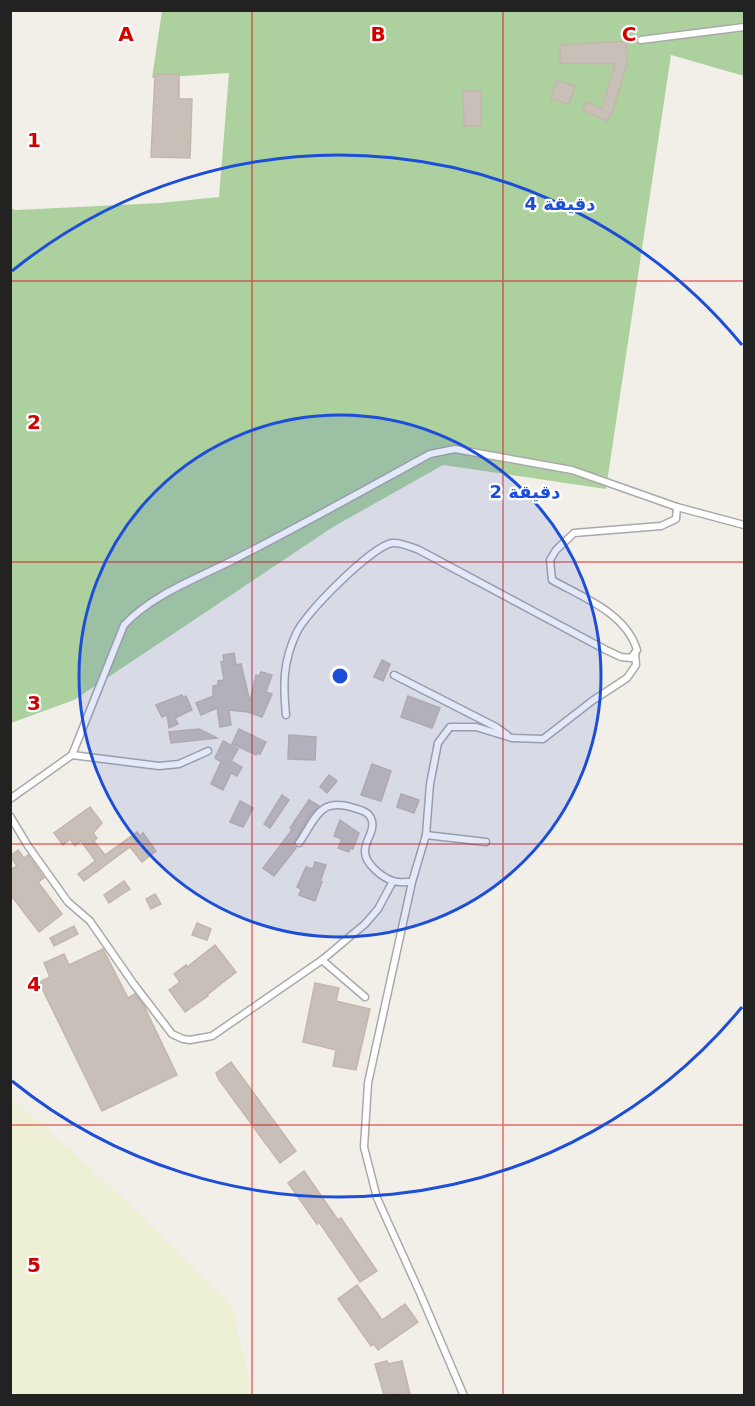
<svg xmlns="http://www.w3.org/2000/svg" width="755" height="1406" viewBox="0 0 755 1406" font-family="'DejaVu Sans','Noto Sans Arabic',sans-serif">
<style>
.farmland{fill:#eef0d5}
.forest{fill:#add19e}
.building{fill:#c7bfb8;stroke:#c4b6ab;stroke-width:1.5}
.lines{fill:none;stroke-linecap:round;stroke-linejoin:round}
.lane-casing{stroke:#a9a9a9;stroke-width:9}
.lane{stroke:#fff;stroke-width:6}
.grid{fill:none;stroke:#d40000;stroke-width:1.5;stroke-opacity:0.55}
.ring{fill:none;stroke:#1d4ed8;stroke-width:3}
.grid-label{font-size:20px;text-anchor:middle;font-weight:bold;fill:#d40000;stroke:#fff;stroke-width:4.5;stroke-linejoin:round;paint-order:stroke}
.centre{fill:#1d4ed8;stroke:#fff;stroke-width:3}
.ring-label{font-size:18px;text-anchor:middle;font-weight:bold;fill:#1d4ed8;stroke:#fff;stroke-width:4.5;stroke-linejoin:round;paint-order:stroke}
</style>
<rect width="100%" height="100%" fill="#f2efe9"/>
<polygon class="farmland" points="10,1096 118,1193 232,1306 253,1395 11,1395"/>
<polygon class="forest" points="162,11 744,11 744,76 671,55 606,489 443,465 333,527 74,700 11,723 10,208 16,210 160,203 219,197 229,73 152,78"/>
<g class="building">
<polygon points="626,41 627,63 613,111 607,121 582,110 586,102 602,109 615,64 560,63 560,45"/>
<polygon points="155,74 179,74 179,99 192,99 190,158 151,157"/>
<polygon points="557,80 575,86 569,104 551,99"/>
<polygon points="463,91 481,91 481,126 464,126"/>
<polygon points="234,653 236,665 241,664 250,702 256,675 259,676 261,672 272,675 266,692 272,694 262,717 248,712 229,710 231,725 220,727 217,708 201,715 196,703 213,696 213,686 218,685 218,681 224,680 221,662 224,661 223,655"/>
<polygon points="382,660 390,664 383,681 374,677"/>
<polygon points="182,695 183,698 186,696 192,710 175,718 178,724 169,728 167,715 162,717 156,705"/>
<polygon points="408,696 440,708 432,728 401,717"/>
<polygon points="199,729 217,738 171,743 169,732"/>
<polygon points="239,729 266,742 260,754 257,753 256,755 232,744"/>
<polygon points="289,735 316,737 315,760 288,759"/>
<polygon points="223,741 238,749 231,761 242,767 237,776 231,773 223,790 211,784 221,762 215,758"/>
<polygon points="372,764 391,771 381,801 361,795"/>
<polygon points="329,775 337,781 327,793 320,787"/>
<polygon points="401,794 419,800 414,813 397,807"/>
<polygon points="282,795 289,800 270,828 264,824"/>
<polygon points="309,800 319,806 310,815 295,840 293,845 296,848 274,876 263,868 292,830 290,828"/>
<polygon points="240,801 253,808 243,827 230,822"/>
<polygon points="90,807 102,823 93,833 97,838 94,841 105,855 137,832 140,836 143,833 156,851 142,862 130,847 84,881 78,874 95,861 94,859 81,841 75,846 70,839 63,845 54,833"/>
<polygon points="340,820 359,833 353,849 350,848 349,852 338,848 342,839 334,836"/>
<polygon points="18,850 24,858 28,855 44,878 38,882 62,914 39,932 10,894 10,870 17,866 10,856"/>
<polygon points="315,862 326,865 320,882 322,882 315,901 299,895 301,889 297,887 306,867 313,869"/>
<polygon points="124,881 130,889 109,903 104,895"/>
<polygon points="155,894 161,904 151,909 146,899"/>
<polygon points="197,923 211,929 207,940 192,935"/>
<polygon points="74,926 78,934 54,946 50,938"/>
<polygon points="215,945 236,972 207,995 208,996 185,1012 169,990 180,982 174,974 186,965 187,967"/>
<polygon points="103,949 128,998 135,994 144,1006 177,1075 102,1111 39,982 50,977 44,963 64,954 69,965"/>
<polygon points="315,983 339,988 336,1001 370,1009 356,1070 333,1066 336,1050 303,1042"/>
<polygon points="231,1062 296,1151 280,1163 219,1080 216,1073"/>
<polygon points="304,1171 338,1220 341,1218 377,1271 360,1282 319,1222 317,1224 288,1183"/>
<polygon points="357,1285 382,1320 405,1304 418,1322 378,1350 374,1344 371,1346 338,1299"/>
<polygon points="387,1361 388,1364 402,1361 410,1394 384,1395 375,1364"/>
</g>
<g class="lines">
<defs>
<g id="lane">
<polyline points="641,40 744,27"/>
<polyline points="394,675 496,727 507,735"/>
<path d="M 286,715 C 283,684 283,662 296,634 C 304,614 371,547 392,543 C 401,542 411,547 419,550 L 606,650 L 621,657 L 631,658 L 637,650 C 626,613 582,597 552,580 L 550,560 L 556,550 L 574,533 L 661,526 L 676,519 L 677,507"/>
<polyline points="72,755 159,766 179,764 208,751"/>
<path d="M 10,799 L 72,755 L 124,625 C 154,593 199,578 237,558 C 302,525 366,489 430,454 L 455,449 L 572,470 L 677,507 L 744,525"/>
<polyline points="10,816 28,846 68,902 90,921 133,983 172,1034 183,1039 190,1040 212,1036 322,960 365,924 378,909 393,881"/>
<polyline points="426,835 486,842"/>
<path d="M 299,843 C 316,818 319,797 354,808 C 361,810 370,812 372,821 C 375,832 364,841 365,852 C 365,864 383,878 393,881 C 399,883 406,882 412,882"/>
<polyline points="322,960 365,997"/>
<polyline points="464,1396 420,1293 377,1198 364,1147 368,1083 412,882 426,835 430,784 438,743 450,727 476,727 512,738 543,739 592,701 627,678 636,665 635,653"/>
</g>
</defs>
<use href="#lane" class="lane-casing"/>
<use href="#lane" class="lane"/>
</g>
<path class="grid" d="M 252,10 L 252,1396M 503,10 L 503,1396M 10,281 L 744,281M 10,562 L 744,562M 10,844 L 744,844M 10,1125 L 744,1125"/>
<circle cx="340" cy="676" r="261" fill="#1d4ed8" fill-opacity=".12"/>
<g class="ring">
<circle cx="340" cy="676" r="261"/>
<path d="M742 1007A521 521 0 0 1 12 1081M12 271A521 521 0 0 1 742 345"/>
</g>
<g class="grid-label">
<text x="126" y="41">A</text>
<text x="378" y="41">B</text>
<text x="629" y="41">C</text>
<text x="34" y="147">1</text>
<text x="34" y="429">2</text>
<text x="34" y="710">3</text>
<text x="34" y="991">4</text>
<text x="34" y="1272">5</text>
</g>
<circle cx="340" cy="676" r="9" class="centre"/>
<g class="ring-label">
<text x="560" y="210">4 دقيقة</text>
<text x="525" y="498">2 دقيقة</text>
</g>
<rect width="755" height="1406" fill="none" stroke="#222222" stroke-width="24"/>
</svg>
